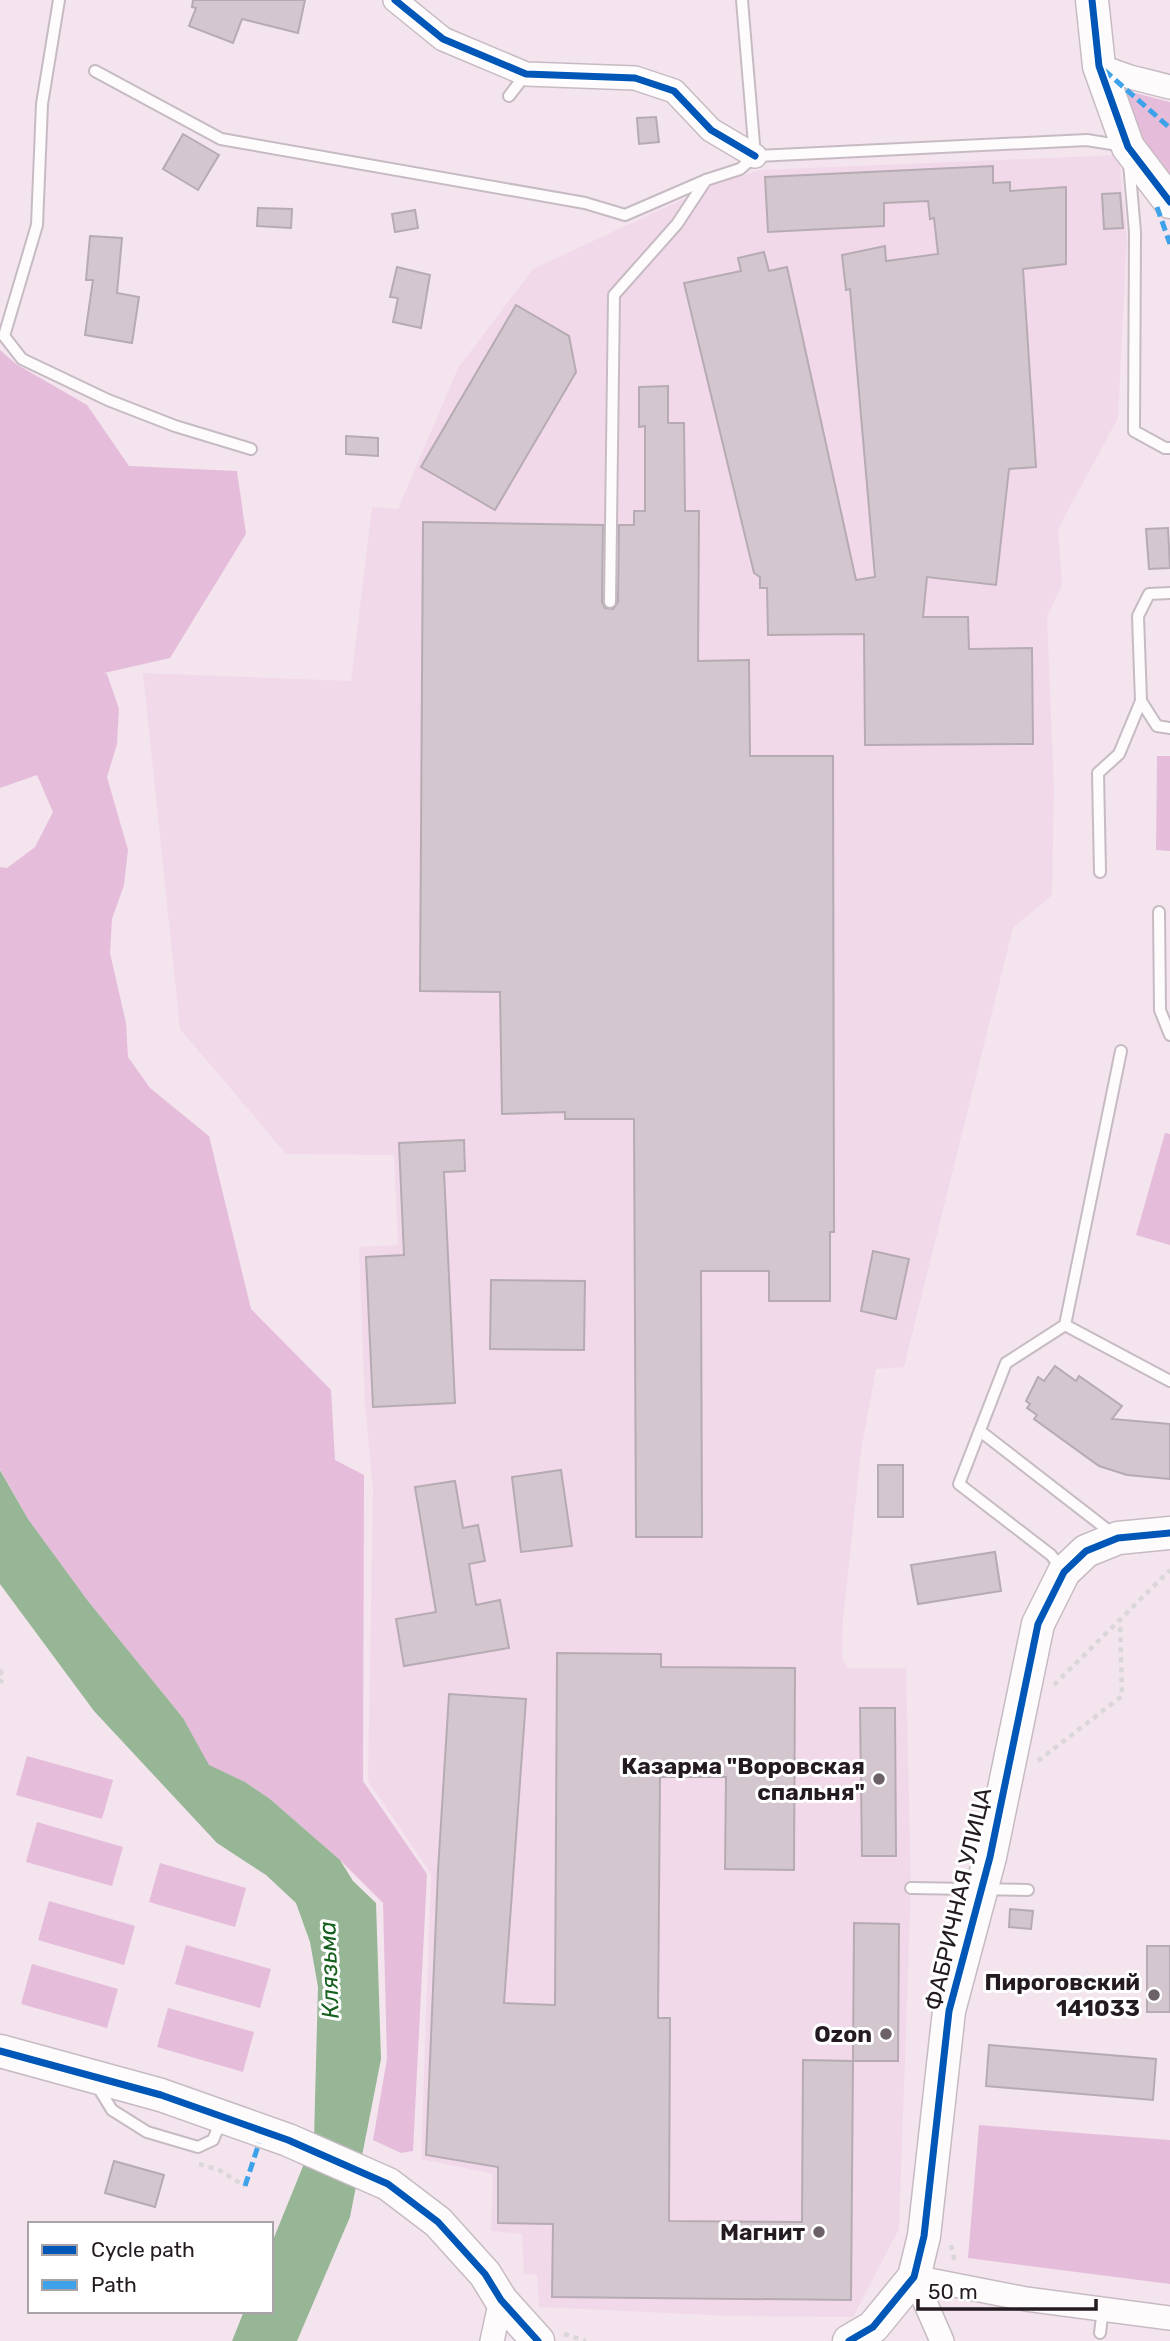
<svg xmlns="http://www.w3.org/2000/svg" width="1170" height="2341" viewBox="0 0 1170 2341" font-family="Rubik,sans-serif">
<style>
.built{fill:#f2d9ea}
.green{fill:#e5bdda}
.water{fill:#96b695}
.building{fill:#d3c6cf;stroke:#b6abb3;stroke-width:2}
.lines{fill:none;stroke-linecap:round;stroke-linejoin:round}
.lane-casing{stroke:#c7bbc3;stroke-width:14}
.street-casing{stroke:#c7bbc3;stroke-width:26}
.secondary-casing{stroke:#c7bbc3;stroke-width:35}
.path{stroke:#dad6d9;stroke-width:4.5;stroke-dasharray:5 5;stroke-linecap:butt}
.lane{stroke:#fdfbfc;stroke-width:10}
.street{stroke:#fdfbfc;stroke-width:23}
.secondary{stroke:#fdfbfc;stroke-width:32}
.quiet{stroke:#3ea2ea;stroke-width:5;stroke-dasharray:10 5;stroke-linecap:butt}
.cycleway-casing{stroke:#fff;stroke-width:11}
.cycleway{stroke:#0057b8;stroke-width:7}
.poi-dot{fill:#6c6169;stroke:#fff;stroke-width:2.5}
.labels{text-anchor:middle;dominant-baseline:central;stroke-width:6;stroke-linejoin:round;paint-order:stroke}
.poi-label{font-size:23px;font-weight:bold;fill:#241a21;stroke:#fff;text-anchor:end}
.street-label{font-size:23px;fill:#241a21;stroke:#fff}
.water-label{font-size:24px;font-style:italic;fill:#17611f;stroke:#fff}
</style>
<rect width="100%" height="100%" fill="#f3e4ee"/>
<polygon class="built" points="1119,155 1127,237 1118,418 1058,529 1062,585 1047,617 1054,791 1052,895 1013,928 904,1367 876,1369 861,1451 843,1620 842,1659 849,1668 906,1668 911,1888 899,2229 853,2317 731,2316 539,2307 537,2275 524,2274 522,2234 491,2231 493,2174 421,2159 431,1874 368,1781 373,1489 365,1406 359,1247 398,1245 394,1155 286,1154 180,1029 143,673 351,681 372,507 398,509 458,368 533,269 720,182 761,170"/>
<g class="green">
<polygon points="1115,88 1170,102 1170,186"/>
<polygon points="0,350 16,364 87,405 129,466 237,471 246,534 170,658 104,673 107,674 119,709 117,744 107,777 128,850 124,885 112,919 110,953 126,1023 128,1057 150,1088 209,1136 251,1309 331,1390 335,1460 364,1475 363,1781 427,1874 413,2151 401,2153 373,2140 387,2059 383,1903 340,1860 270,1799 245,1782 209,1766 183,1718 88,1601 28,1519 0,1469 0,867 7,868 35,847 53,812 37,775 0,788"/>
<polygon points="1157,756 1170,756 1170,851 1156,850"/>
<polygon points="1165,1133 1170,1134 1170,1245 1136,1235"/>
<polygon points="27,1756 113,1780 102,1819 16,1795"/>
<polygon points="37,1822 123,1847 112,1886 26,1862"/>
<polygon points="160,1863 246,1888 235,1927 149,1902"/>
<polygon points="49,1901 135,1926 124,1965 38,1940"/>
<polygon points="186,1945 271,1969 260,2008 175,1984"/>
<polygon points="32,1964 118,1989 107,2028 21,2004"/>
<polygon points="168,2008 254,2032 243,2072 157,2047"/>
<polygon points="979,2125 1170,2140 1170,2284 968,2258"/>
</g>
<polygon class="water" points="0,1470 28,1519 88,1601 183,1718 209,1765 245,1782 270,1799 340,1860 353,1881 376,1903 381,2059 350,2217 297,2341 232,2341 244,2311 271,2311 271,2245 314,2139 318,1987 310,1942 296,1903 266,1875 217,1843 94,1711 0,1584"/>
<g class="building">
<polygon points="193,0 305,0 298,33 242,19 233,43 189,26 196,8 192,7"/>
<polygon points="656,117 659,142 639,144 637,118"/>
<polygon points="183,134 219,155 198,190 163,169"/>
<polygon points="993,166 993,183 1010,182 1010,191 1066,187 1066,264 1023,269 1036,467 1009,469 996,585 927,577 923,617 968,617 969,649 1032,648 1033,744 865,745 864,634 768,635 767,588 760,588 760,577 754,573 684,283 741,271 738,258 764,252 769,271 787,267 856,580 875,577 850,289 846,290 842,255 885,246 886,261 938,254 934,218 930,219 928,201 884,203 884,226 768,232 765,177"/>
<polygon points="1120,193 1123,228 1104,229 1102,194"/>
<polygon points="258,208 292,209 291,228 257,226"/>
<polygon points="415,210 418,228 395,232 392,214"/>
<polygon points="90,236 122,238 117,293 139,297 132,343 85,335 93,280 86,280"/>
<polygon points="397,267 430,275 421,328 393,322 398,298 390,297"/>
<polygon points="516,305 569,336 576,372 495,510 421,467"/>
<polygon points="668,386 668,423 684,423 685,511 699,511 698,661 749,660 750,756 833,756 834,1232 830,1232 830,1301 769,1301 769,1271 701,1271 702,1537 636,1537 634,1119 565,1119 565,1112 502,1114 500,992 420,991 423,522 603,525 602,602 605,608 613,609 618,602 619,525 634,525 634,511 645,511 645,426 639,427 639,387"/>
<polygon points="346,436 378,438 378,456 346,454"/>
<polygon points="1168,528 1170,568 1149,569 1146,529"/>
<polygon points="464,1140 465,1171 444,1172 455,1403 373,1407 366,1257 404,1255 399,1143"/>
<polygon points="873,1251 909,1259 896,1319 861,1311"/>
<polygon points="491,1280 585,1281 584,1350 490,1349"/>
<polygon points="1055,1366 1076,1381 1079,1376 1122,1406 1112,1419 1170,1424 1170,1479 1127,1475 1099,1466 1034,1419 1037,1415 1027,1408 1030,1404 1026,1401 1038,1377 1044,1381"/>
<rect x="878" y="1465" width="25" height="52"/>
<polygon points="561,1470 572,1546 521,1552 512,1477"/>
<polygon points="455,1481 463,1528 478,1525 485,1561 469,1564 476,1605 500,1600 509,1648 404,1666 396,1619 436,1612 415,1487"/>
<polygon points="995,1552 1001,1591 918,1604 911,1565"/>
<polygon points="557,1653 661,1654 661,1667 795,1668 794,1870 725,1869 726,1777 660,1777 658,2018 670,2018 669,2221 802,2222 803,2060 853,2061 851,2300 552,2297 553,2224 498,2223 498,2167 426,2155 438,1871 449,1694 526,1699 504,2003 555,2005"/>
<polygon points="860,1708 895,1708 896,1856 862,1856"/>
<polygon points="1010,1909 1033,1911 1031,1929 1009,1927"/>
<polygon points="854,1923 899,1924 898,2061 853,2061"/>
<rect x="1147" y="1946" width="23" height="66"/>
<polygon points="989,2045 1156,2059 1153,2100 986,2086"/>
<polygon points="114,2161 164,2175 155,2207 105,2193"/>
</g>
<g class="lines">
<defs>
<g id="lane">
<polyline points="59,0 42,104 37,225 4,336 22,359 108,400 175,426 251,449"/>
<polyline points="742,0 755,156"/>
<polyline points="95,71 221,139 585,203 625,215 706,180 740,169 755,156 1087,140 1124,146"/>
<polyline points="509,96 526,74"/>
<polyline points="1129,163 1135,232 1134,431 1165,448 1170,448"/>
<polyline points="1170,593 1149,594 1138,616 1141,701 1157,726 1170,728"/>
<polyline points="610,602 614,295 677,224 706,180"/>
<polyline points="1100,872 1098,773 1119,754 1141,701"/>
<polyline points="1159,912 1160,1010 1170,1035"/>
<polyline points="1065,1325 1170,1381"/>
<polyline points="980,1431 1113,1534"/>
<polyline points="1062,1569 1051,1555 959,1484 1006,1363 1065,1325 1121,1051"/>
<polyline points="911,1888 1028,1890"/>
<polyline points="96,2084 112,2110 147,2132 198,2147 213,2140 222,2118"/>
<polyline points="1100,2333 1103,2309"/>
</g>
<g id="street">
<polyline points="395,0 443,39 526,74 635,78 674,91 711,130 755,156"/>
<polyline points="1099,66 1130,77 1170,87"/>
<polyline points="914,2277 1026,2299 1170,2318"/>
<polyline points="914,2277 942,2341"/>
<polyline points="492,2341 501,2300"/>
</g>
<g id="secondary">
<polyline points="1092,0 1099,66 1128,147 1170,202"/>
<polyline points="0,2051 161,2095 288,2140 388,2184 438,2222 485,2274 501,2300 538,2341"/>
<polyline points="849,2341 873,2327 914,2277 924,2236 949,2011 990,1857 1038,1624 1064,1572 1086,1551 1118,1538 1170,1533"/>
</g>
</defs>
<use href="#lane" class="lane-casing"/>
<use href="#street" class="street-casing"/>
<use href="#secondary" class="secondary-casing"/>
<g class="path">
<polyline points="0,1670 3,1677 0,1683"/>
<polyline points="1054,1685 1170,1570"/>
<polyline points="1038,1761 1122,1696 1120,1619"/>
<polyline points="199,2164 219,2170 245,2186"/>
<polyline points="951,2245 954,2258 959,2262"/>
<polyline points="564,2334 586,2341"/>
</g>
<use href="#lane" class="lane"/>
<use href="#street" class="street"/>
<use href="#secondary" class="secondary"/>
<g class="quiet">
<polyline points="1104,70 1170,128"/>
<polyline points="1157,207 1170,244"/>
<polyline points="245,2186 259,2143"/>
</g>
<defs>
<g id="cycleway">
<polyline points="395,0 443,39 526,74 635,78 674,91 711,130 755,156"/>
<polyline points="1092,0 1099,66 1128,147 1170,202"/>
<polyline points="0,2051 161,2095 288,2140 388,2184 438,2222 485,2274 501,2300 538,2341"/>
<polyline points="849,2341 873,2327 914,2277 924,2236 949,2011 990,1857 1038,1624 1064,1572 1086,1551 1118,1538 1170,1533"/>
</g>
</defs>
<use href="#cycleway" class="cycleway-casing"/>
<use href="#cycleway" class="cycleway"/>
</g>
<g class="poi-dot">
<circle cx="879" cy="1779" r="7"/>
<circle cx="1154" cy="1995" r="7"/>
<circle cx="886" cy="2034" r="7"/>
<circle cx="819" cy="2232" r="7"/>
</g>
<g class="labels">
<g class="poi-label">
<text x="865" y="1766">Казарма "Воровская<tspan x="865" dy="26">спальня"</tspan></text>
<text x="1140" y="1982">Пироговский<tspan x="1140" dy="26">141033</tspan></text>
<text x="872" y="2034">Ozon</text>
<text x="805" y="2232">Магнит</text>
</g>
<g class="street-label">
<text transform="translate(958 1899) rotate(-77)">ФАБРИЧНАЯ УЛИЦА</text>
</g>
<g class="water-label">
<text transform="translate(329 1970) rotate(-92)">Клязьма</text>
</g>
</g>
<rect x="28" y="2222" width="245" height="91" fill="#ffffff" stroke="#a7a3a6" stroke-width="2"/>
<rect x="42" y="2245" width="35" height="10" fill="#0057b8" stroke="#a7a3a6" stroke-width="2"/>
<text x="91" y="2257" font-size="21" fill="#241a21">Cycle path</text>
<rect x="42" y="2280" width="35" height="10" fill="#3ea2ea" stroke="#a7a3a6" stroke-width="2"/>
<text x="91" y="2292" font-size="21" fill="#241a21">Path</text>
<path d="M918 2299v10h178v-10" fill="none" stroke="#241a21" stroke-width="3.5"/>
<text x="928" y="2299" font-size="21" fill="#241a21" stroke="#ffffff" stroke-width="5" paint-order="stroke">50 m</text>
</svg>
